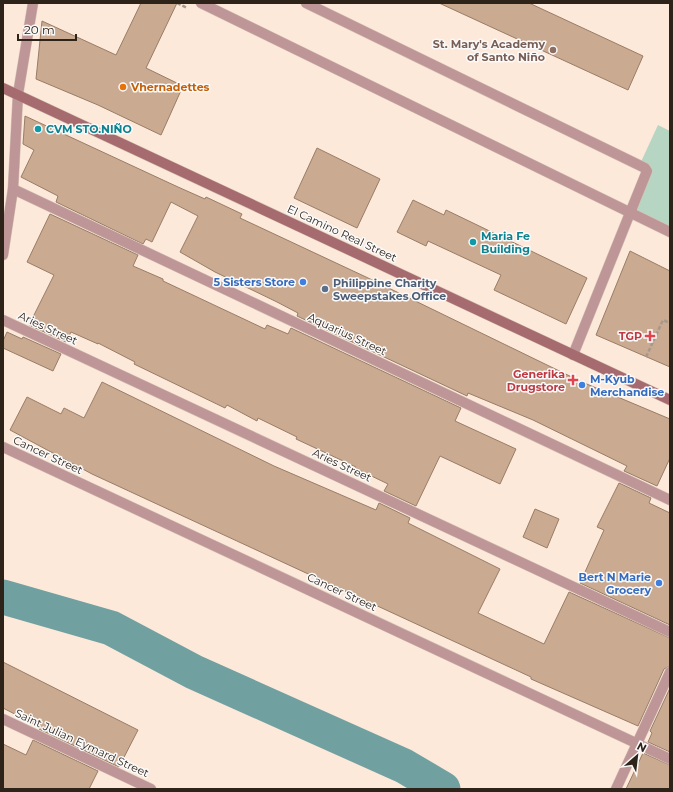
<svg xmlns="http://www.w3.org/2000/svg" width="673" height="792" viewBox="0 0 673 792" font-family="Montserrat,sans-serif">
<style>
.green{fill:#b6d5c2}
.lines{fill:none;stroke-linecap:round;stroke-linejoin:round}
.river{stroke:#71a0a1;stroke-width:35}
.building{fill:#caaa91;stroke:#997d66}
.lane-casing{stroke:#d7c5b7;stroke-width:11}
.street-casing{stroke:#d7c5b7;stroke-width:11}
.secondary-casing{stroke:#d7c5b7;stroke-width:11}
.path{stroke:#a7988b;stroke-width:2.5;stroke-dasharray:4 2;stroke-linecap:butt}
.lane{stroke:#bf9698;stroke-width:10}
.street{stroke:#bf9698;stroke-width:10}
.secondary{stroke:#a56b6f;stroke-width:10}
.education-dot{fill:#8d6e63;stroke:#fafafa;stroke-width:1.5}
.food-dot{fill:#e8710a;stroke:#fafafa;stroke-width:1.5}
.culture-dot{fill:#0f9aa8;stroke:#fafafa;stroke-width:1.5}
.shop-dot{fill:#3f7fe0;stroke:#fafafa;stroke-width:1.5}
.service-dot{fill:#5c6f8a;stroke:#fafafa;stroke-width:1.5}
.health-dot{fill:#e0444e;stroke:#fafafa;stroke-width:1.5}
.labels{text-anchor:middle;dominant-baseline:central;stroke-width:3;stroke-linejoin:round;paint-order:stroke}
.education-label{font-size:11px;font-weight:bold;fill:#785e54;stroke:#fafafa;text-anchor:end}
.food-label{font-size:11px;font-weight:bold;fill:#c56008;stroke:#fafafa;text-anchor:start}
.culture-label{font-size:11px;font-weight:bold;fill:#0d838f;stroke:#fafafa;text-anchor:start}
.street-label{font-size:11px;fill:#2e2319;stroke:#fafafa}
.shop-label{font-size:11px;font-weight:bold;fill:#366cbe;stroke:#fafafa;text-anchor:end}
.service-label{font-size:11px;font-weight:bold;fill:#4e5e75;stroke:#fafafa;text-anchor:start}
.health-label{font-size:11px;font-weight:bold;fill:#be3a42;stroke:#fafafa;text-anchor:end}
</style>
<rect width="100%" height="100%" fill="#fce9da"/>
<polygon class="green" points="658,125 670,131 670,232 631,213 650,170 640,164"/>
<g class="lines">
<polyline class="river" points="3,597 111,628 194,672 404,766 443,789"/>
</g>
<g class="building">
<polygon points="141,3 177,3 146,68 183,86 161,135 98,105 36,79 42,21 116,55"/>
<polygon points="439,3 529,3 643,56 628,90"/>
<polygon points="25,116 178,187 205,199 206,197 242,214 240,218 366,277 582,382 670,419 670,458 657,486 624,471 627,466 533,420 468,393 467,396 297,316 298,313 277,302 215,272 180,252 198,216 171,202 152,242 146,239 143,244 56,202 58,196 21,177 34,150 23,144"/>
<polygon points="317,148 380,179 357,228 294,198"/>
<polygon points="413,200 444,215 446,210 587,278 566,324 494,290 501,275 428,241 426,246 397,232"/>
<polygon points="50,214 138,255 133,266 163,279 163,281 265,329 267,325 288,334 291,328 461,408 455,421 516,449 500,484 440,456 416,506 384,491 388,484 355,468 356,467 296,439 297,437 258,418 257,421 227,405 225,408 134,364 135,362 98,343 98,344 71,332 66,342 29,325 54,275 27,262"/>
<polygon points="630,251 670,271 670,367 596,335"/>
<polygon points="7,332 22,339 23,337 61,354 53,371 3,348 3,341"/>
<polygon points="102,382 274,466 376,510 379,503 410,518 408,523 500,569 478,613 544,644 569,592 670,638 670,666 664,669 638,726 531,679 531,677 92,474 10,430 27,397 61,414 64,408 84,418"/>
<polygon points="619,483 651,498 649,503 670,513 670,625 580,583 604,530 597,527"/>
<polygon points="535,509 559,519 547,548 523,537"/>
<polygon points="3,662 138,730 119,767 39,729 40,727 3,708"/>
<polygon points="670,688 670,752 648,742 652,733 650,731"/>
<polygon points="33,740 98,771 89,789 3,789 3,744 26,755"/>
<polygon points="643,753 670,765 670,789 626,789"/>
</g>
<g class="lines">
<defs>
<polyline id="lane" points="306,3 645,168 647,171 630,213"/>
<g id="street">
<polyline points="201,3 670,232"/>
<polyline points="13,189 670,500"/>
<polyline points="3,255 13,189 18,94 33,3"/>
<polyline points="3,320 670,632"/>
<polyline points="573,355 630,213"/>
<polyline points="3,447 670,759"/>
<polyline points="3,719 151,789"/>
<polyline points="616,789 670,672"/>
</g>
<polyline id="secondary" points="3,88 670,400"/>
</defs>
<use href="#lane" class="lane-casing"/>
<use href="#street" class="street-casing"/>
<use href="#secondary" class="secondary-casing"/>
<g class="path">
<polyline points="177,3 187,8"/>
<polyline points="646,357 663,320 670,323"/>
</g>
<use href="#lane" class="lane"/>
<use href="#street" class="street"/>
<use href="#secondary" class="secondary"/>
</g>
<circle class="education-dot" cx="553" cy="50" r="4"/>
<circle class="food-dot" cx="123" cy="87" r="4"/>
<g class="culture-dot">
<circle cx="38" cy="129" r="4"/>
<circle cx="473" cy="242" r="4"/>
</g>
<g class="shop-dot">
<circle cx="303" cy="282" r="4"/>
<circle cx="582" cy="385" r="4"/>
<circle cx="659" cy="583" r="4"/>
</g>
<circle class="service-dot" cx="325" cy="289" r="4"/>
<g class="health-dot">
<path d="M648 330h4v4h4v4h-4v4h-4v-4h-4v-4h4z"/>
<path d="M571 374h4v4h4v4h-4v4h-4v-4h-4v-4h4z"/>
</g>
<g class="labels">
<g class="education-label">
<text x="545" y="44">St. Mary's Academy<tspan x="545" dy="13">of Santo Niño</tspan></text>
</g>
<g class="food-label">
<text x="131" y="87">Vhernadettes</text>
</g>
<g class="culture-label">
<text x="46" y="129">CVM STO.NIÑO</text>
<text x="481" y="236">Maria Fe<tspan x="481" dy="13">Building</tspan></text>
</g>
<g class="street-label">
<text transform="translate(342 233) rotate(25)">El Camino Real Street</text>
<text transform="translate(48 328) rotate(25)">Aries Street</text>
<text transform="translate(347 334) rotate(25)">Aquarius Street</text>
<text transform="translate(48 455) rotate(25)">Cancer Street</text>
<text transform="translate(342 465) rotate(25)">Aries Street</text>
<text transform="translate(342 592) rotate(25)">Cancer Street</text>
<text transform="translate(82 743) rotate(25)">Saint Julian Eymard Street</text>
</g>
<g class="shop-label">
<text x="295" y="282">5 Sisters Store</text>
<text x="590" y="379" text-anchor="start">M-Kyub<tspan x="590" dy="13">Merchandise</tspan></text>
<text x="651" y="577">Bert N Marie<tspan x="651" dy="13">Grocery</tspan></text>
</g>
<g class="service-label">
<text x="333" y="283">Philippine Charity<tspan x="333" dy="13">Sweepstakes Office</tspan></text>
</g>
<g class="health-label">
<text x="642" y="336">TGP</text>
<text x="565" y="374">Generika<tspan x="565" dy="13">Drugstore</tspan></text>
</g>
</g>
<rect width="673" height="792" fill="none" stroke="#2e2319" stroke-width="8"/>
<g transform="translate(637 756) rotate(28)" stroke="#fafafa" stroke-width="3" paint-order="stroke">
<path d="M0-3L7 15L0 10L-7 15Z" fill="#2e2319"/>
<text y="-6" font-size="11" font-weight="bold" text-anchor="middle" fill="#2e2319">N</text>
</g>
<path d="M18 34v6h58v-6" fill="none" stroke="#2e2319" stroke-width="2"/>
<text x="24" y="34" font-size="12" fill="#2e2319" stroke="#fafafa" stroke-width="3" paint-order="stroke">20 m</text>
</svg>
